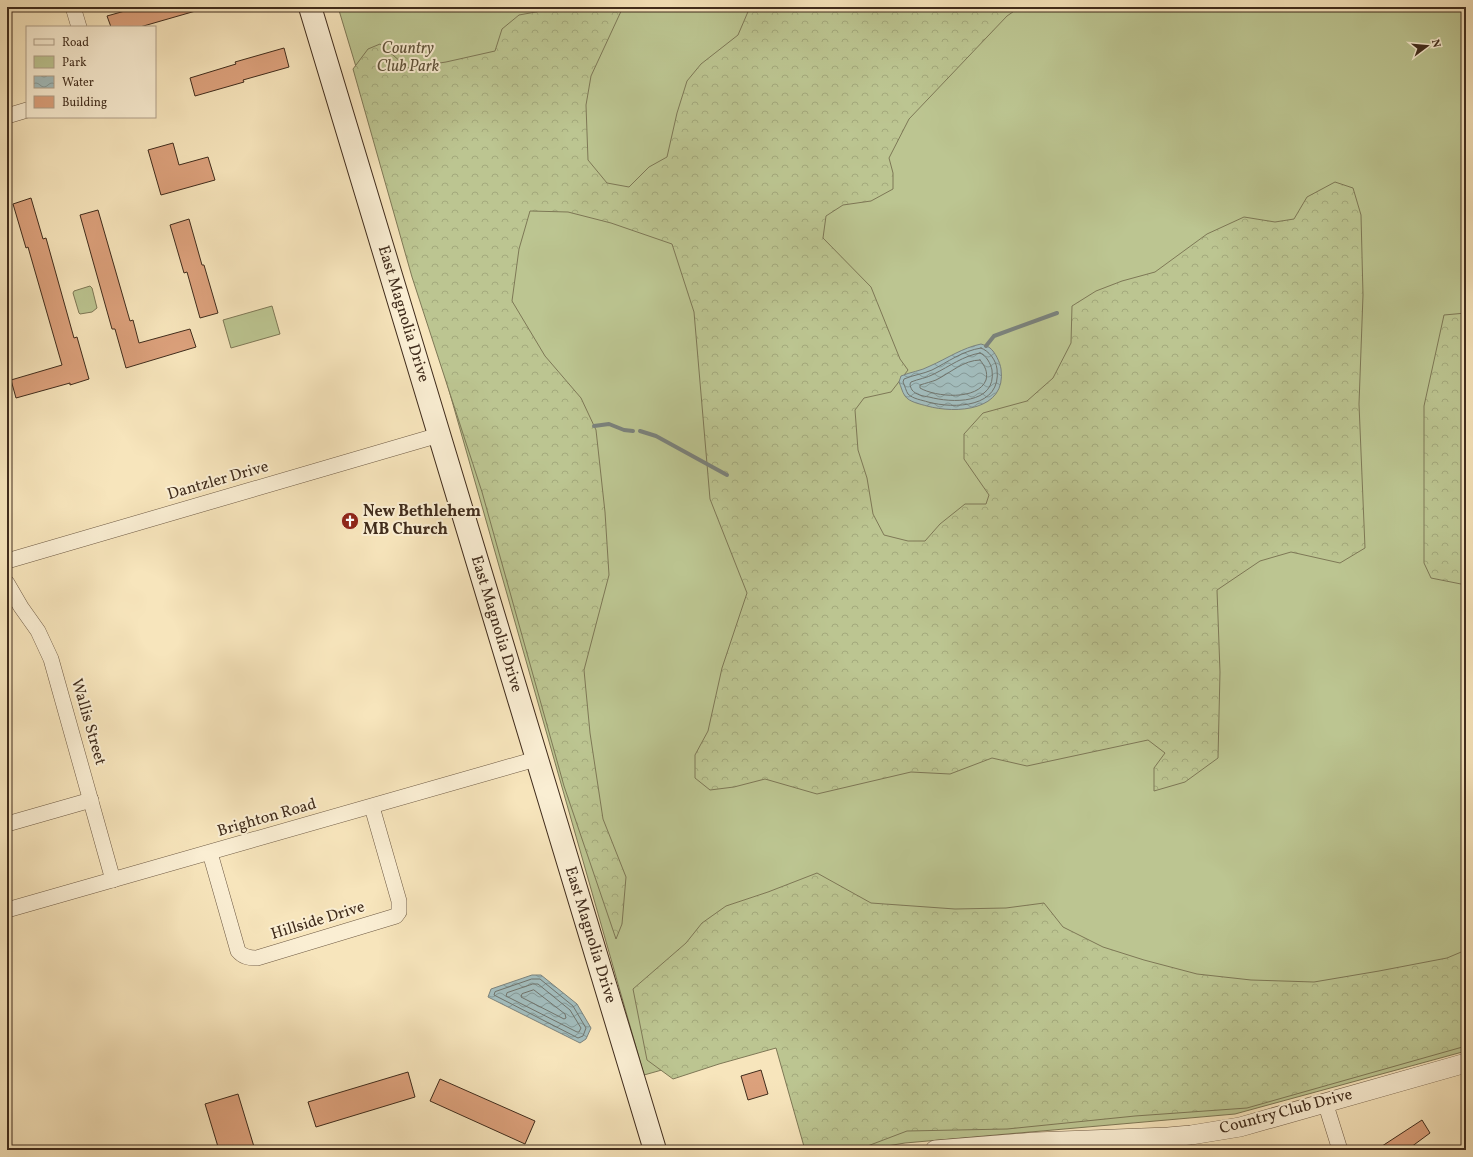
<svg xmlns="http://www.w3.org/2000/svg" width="1473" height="1157" viewBox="0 0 1473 1157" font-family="Vollkorn,serif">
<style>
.green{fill:#bcc591;stroke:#7e7856}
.forest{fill:url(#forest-crowns);stroke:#7e7856}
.water{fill:url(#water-waves);stroke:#7b827c}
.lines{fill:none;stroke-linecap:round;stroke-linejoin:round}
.shore{stroke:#71746c;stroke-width:1}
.stream{stroke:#7b827c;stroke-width:4}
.building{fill:#dca17c;stroke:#402c1c}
.minor-casing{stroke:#6e5a44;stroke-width:16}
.tertiary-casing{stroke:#6e5a44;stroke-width:20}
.secondary-casing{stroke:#402c1c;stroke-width:24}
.minor{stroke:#faeed3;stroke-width:15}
.tertiary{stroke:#faeed3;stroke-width:19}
.secondary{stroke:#faeed3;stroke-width:22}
.labels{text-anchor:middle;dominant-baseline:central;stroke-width:4;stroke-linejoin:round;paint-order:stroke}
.park-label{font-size:16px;font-style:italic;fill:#5f5239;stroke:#faeed3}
.street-label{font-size:16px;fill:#402c1c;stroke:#faeed3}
.poi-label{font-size:16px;font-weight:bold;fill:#402c1c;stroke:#faeed3;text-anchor:start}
</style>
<defs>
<pattern id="forest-crowns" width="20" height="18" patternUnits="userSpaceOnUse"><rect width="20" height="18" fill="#bcc591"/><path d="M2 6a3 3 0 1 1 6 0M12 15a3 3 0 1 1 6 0" fill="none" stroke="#a3a97c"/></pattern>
<pattern id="water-waves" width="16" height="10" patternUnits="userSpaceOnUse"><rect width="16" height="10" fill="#a2bcbc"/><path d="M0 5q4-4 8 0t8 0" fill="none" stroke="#859998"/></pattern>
</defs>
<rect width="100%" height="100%" fill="#f7e5bc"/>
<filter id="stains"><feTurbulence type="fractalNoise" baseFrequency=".005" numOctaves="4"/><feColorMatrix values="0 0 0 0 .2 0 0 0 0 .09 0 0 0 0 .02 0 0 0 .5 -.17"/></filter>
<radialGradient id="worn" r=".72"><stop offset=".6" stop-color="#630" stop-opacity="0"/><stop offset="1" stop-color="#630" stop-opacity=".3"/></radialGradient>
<g class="green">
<polygon points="338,7 1466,7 1466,1051 1235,1114 905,1143 863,1150 814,1150 783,1036 644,1075 372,120"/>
<polygon points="90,286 92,288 97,308 92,312 80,314 79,313 73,293 74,291"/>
<polygon points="272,306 280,334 231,348 223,320"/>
</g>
<g class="forest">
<polygon points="558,7 623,7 591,76 586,105 588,160 607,183 629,187 649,167 667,157 677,113 687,81 701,64 738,35 750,7 1020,7 1007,16 909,119 889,158 893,173 893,189 871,201 843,205 826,216 823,238 871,287 900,359 908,370 891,392 864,398 855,410 858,450 867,478 873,514 884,535 908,541 925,541 940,524 965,504 986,504 989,495 964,459 964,434 983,413 1027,401 1053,378 1071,343 1072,306 1096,291 1122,281 1155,272 1207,234 1244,217 1275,222 1294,219 1307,197 1335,182 1353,188 1361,215 1363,295 1359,404 1365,548 1340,563 1291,552 1260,561 1217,590 1220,672 1218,758 1185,782 1154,791 1154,768 1165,753 1148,740 1027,766 992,758 950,774 911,772 817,794 765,779 734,787 710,790 695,778 695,755 708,731 722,668 747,593 710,499 694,312 672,244 611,223 568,212 530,211 519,249 512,301 545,356 581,398 596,430 605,512 609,575 584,670 590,733 603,819 626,877 622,924 616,939 564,786 482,492 412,277 353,69 368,49 380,44 408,68 446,62 495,51 502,29 519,15 552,9"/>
<polygon points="1466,313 1466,585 1431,578 1424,563 1424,406 1444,315"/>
<polygon points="817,873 871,903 955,909 1006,908 1044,903 1063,927 1103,947 1144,960 1197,974 1251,980 1314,982 1379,971 1447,958 1466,950 1466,1046 1247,1108 1135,1116 1007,1129 907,1131 857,1150 805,1150 776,1048 719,1064 673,1079 647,1060 633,989 686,943 702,923 726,906 768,892"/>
</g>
<g class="water">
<path d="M 981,344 C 984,345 988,346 990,348 C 995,352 1000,362 1001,369 C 1007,411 956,414 927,406 C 920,404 909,402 905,396 C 902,392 901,386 899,382 L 901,376 C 910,372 921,371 930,366 C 948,358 962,348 981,344 Z"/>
<polygon points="532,975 541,975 577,1004 591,1028 586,1039 580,1043 488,997 491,989"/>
</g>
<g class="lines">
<g class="shore">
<path d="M 981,348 C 989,351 996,360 997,369 C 1002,408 954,409 928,402 C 922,400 913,399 908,394 C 906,391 905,386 903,382 L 904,379 C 913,375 923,374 932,370 C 948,362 962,351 981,348 Z"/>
<path d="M 980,353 C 986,355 991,364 992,370 C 997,405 951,403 929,397 C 923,396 916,395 912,390 C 911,388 910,386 910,384 L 911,382 C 918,379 927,378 934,374 C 950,366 963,356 980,353 Z"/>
<path d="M 980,360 C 985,366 988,372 986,380 C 978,401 935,397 920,388 L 920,385 C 926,383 931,382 936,380 C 950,373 964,360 980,360 Z"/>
<polygon points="532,979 540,979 573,1006 586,1028 583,1036 578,1038 494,995 495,992"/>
<polygon points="533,984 538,984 570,1010 581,1028 579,1032 577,1032 506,996 507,993"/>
<polygon points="534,990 565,1014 566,1018 564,1019 521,997 522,994"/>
</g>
<g class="stream">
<polyline points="986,346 994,336 1057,313"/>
<polyline points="594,426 609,424 624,430 633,431"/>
<polyline points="640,431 656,436 727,475"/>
</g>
</g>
<g class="building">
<polygon points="139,7 198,7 199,10 140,27 111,27 107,16"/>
<polygon points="284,48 289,67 243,80 244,82 195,96 190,78 236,64 235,62"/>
<polygon points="173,143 179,165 208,157 215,180 161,195 148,150"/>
<polygon points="31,198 43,239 46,238 74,338 77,337 89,379 70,385 70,383 16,398 11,380 62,365 28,247 26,248 13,204"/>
<polygon points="98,210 130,321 133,320 139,343 190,329 196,347 126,368 115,329 112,329 80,215"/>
<polygon points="189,219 202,265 204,265 218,313 200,318 187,272 184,273 170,225"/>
<polygon points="761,1070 768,1094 748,1100 741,1076"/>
<polygon points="408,1072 415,1097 316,1127 308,1102"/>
<polygon points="440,1079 535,1121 525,1144 430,1101"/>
<polygon points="238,1094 255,1150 219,1150 205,1104"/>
<polygon points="1422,1120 1430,1133 1407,1150 1376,1150"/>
</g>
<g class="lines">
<defs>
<g id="minor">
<polyline points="73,7 79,27"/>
<polyline points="7,116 27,110"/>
<polyline points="7,561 439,435"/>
<polyline points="7,583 21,607 38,631 51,659 113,880"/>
<polyline points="7,824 91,800"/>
<path d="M 210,853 L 238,951 C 243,957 249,958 257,958 L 396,916 L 399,912 L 399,901 L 372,807"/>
<polyline points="7,910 536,759"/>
<polyline points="1325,1102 1340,1150"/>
</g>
<polyline id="tertiary" points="935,1150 1035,1142 1168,1137 1191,1135 1240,1127 1466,1063"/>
<polyline id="secondary" points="310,7 655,1150"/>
</defs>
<use href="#minor" class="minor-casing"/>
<use href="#tertiary" class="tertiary-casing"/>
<use href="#secondary" class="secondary-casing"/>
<use href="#minor" class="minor"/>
<use href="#tertiary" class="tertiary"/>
<use href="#secondary" class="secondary"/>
</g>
<defs>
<symbol id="church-disc" viewBox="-11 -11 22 22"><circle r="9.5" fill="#8f2418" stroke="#faeed3"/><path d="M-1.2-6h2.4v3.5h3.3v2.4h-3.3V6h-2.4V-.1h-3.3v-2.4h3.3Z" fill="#fff"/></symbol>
</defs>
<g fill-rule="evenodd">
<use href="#church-disc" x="340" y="511" width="20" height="20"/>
</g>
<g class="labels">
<g class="park-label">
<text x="408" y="49">Country<tspan x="408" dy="18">Club Park</tspan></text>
</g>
<g class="street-label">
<text transform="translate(403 314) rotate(73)">East Magnolia Drive</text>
<text transform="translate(218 481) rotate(-16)">Dantzler Drive</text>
<text transform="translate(496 624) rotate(73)">East Magnolia Drive</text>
<text transform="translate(88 722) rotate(74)">Wallis Street</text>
<text transform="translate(267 818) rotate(-16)">Brighton Road</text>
<text transform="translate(318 921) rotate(-17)">Hillside Drive</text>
<text transform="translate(590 935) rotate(73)">East Magnolia Drive</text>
<text transform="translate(1286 1112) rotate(-15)">Country Club Drive</text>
</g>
<g class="poi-label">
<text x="363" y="512">New Bethlehem<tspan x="363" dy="18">MB Church</tspan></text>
</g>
</g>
<rect width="1473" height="1157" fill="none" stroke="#f7e5bc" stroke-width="24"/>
<rect x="8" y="8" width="1457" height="1141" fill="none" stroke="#402c1c" stroke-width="2"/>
<rect x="12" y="12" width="1449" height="1133" fill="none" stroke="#402c1c"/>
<rect x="26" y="26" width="130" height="92" fill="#faeed3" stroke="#b0a08a"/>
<rect x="34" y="39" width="20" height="6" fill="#faeed3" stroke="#b0a08a"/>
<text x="62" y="46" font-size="12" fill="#402c1c">Road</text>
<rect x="34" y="56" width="20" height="12" fill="#bcc591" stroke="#b0a08a"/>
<text x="62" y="66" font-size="12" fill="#402c1c">Park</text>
<rect x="34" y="76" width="20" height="12" fill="url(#water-waves)" stroke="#b0a08a"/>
<text x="62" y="86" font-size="12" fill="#402c1c">Water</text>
<rect x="34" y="96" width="20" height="12" fill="#dca17c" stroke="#b0a08a"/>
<text x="62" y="106" font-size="12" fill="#402c1c">Building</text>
<g transform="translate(1427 46) rotate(74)" stroke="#faeed3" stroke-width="3" paint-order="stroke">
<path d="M0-3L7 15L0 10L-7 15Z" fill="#402c1c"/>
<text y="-6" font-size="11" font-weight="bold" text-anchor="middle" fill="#402c1c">N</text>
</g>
<rect width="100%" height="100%" filter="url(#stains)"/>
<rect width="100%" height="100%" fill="url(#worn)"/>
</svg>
